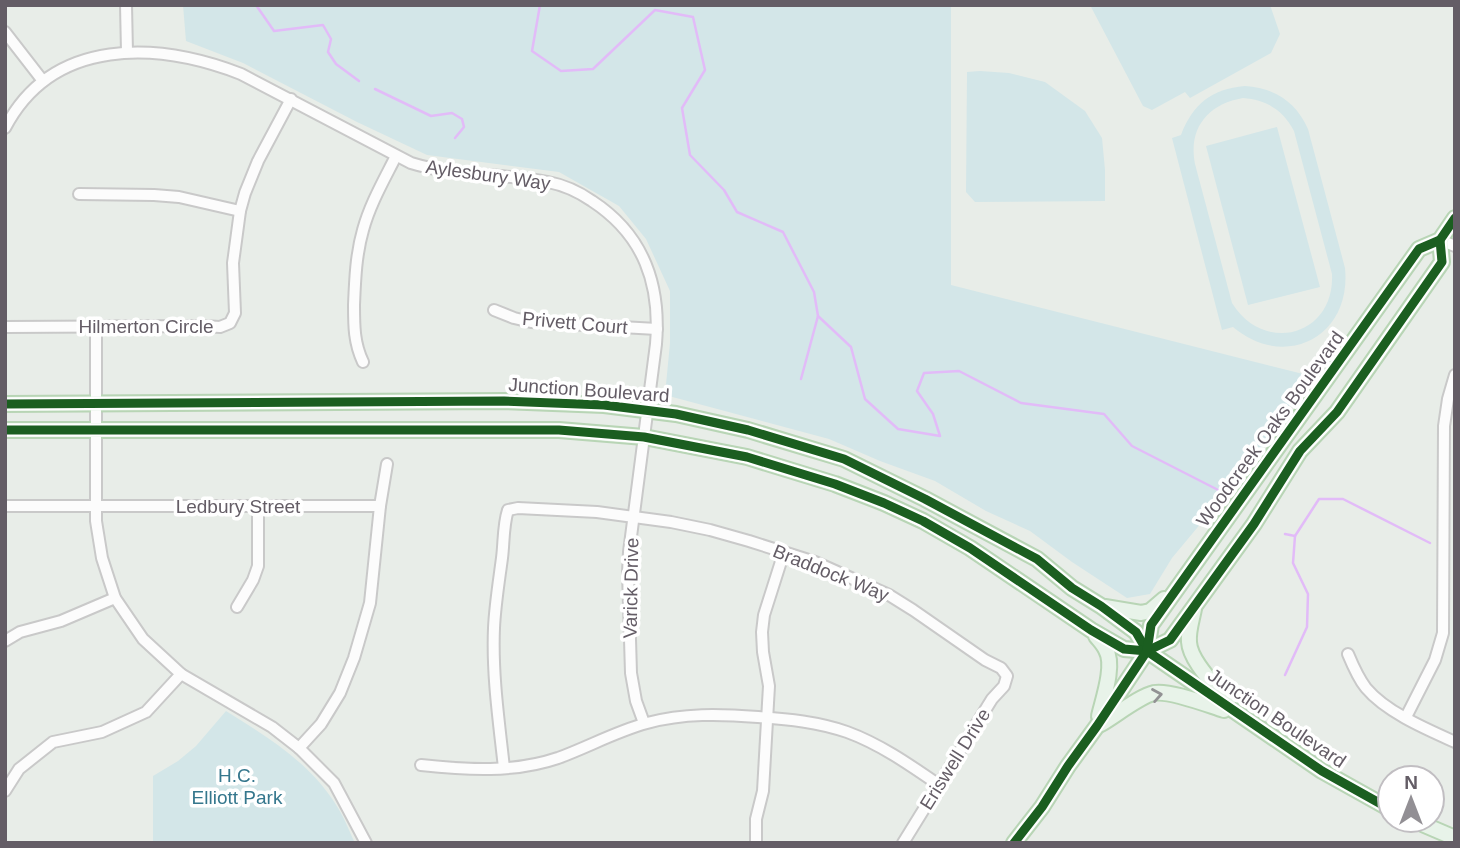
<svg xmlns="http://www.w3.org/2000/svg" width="1460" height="848" viewBox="0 0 1460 848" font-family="Arial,sans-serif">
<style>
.green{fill:#d3e6e8;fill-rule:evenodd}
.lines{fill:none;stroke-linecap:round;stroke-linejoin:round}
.stream{stroke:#e2bbf8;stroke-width:2.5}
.minor-casing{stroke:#c9c9c9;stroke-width:14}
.major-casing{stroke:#b8d5b5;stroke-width:18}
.minor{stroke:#fcfcfc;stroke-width:10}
.major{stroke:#e8f3e9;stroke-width:14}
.cycleway-casing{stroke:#fff;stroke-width:13}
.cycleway{stroke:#1b5e20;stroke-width:9}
.oneway{stroke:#929294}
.labels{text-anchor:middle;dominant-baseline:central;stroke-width:7;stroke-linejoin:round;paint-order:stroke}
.street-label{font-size:19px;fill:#645d66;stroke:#fff}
.park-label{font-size:19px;fill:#35778d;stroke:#fff}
</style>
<rect width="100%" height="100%" fill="#e8ede8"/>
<g class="green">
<polygon points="183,5 951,5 951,285 1315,377 1299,397 1273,419 1262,450 1172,558 1150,594 1127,598 1072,562 1030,531 986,511 935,481 880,461 829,439 665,395 670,343 670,291 646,239 619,206 559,172 427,155 357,122 243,63 186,41"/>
<polygon points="1090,5 1270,5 1280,34 1271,53 1190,98 1185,92 1152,110 1143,106"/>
<polygon points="980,71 1009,73 1045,82 1085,111 1102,138 1105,170 1105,201 975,202 966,192 967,72"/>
<path d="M 1245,86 C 1275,88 1296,102 1308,129 L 1345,268 C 1352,337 1285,371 1233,327 L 1222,330 L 1172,138 L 1181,135 C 1193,104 1211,89 1245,86 ZM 1243,98 C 1267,100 1283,110 1294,131 L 1332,274 C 1335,336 1264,355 1232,303 L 1195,164 C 1188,128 1208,104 1243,98 Z"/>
<polygon points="1277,127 1320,287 1248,305 1206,146"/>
<path d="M 226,711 C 269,738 311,763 338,808 C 345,819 349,831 355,843 L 153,843 L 153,776 L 178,761 L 196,746 Z"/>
</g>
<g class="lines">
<g class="stream">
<polyline points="256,5 274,31 323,25 331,39 328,52 336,64 359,81"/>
<polyline points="540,5 532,51 561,71 593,69 655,10 693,17 705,70 682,108 690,155 724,190 737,212 783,232 814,292 818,316 851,347 865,399 898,429 940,436 933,414 917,391 924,373 959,371 1021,403 1104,414 1132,446 1226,494"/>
<polyline points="375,89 431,116 452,113 462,119 464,127 455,138"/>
<polyline points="801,379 818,316"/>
<polyline points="1285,534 1295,536 1319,499 1343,499 1430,543"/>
<polyline points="1285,675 1307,627 1308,594 1293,563 1295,536"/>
</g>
<defs>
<g id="minor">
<polyline points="126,5 127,52"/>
<polyline points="5,32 43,81"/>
<path d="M 5,128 C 53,36 158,42 241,74 L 411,163 C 456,177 502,173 548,182 C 564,185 579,192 592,201 C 644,235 661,284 656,344 L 629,552 L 628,572 L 631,673 L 636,701 L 644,723"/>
<polyline points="79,194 154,195 179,197 240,211"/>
<polyline points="1440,240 1455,246"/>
<polyline points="494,310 514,318 531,322 657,329"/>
<polyline points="96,326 96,521 102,558 115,598 143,639 181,674 272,727 299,748 334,783 366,843"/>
<polyline points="5,327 203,326 220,327 230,323 235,313 233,263 240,211 245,193 258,161 291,99"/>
<path d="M 363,362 C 354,343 354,326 354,305 C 355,280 356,254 363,230 C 370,204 384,180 396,156"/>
<polyline points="5,506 380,506"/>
<polyline points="237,607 253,580 258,566 258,506"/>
<polyline points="5,641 20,632 61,621 115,598"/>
<path d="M 1348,654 C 1353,666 1358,678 1366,688 C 1386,712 1426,729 1455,742"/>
<polyline points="1406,717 1435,660 1443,633 1444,426 1448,399 1455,375"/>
<polyline points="299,748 321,724 340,693 354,658 370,603 380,506 387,464"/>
<path d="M 421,765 C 467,770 514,773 558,758 C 588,747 617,731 647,723 C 684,713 720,714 758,717 C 788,719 818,722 847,732 C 880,744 910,765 939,785"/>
<path d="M 504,768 C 499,722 492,675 494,628 C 495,605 499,581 502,558 C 504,543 503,525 508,510 L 518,508 L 597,512 L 671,522 L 710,530 L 749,541 L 815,562 L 889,595 L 913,610 L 985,660 L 1001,668 L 1007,676 L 1004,686 L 992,699 L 903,843"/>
<polyline points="5,791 19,769 53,742 102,732 146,712 181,674"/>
<polyline points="756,843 756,819 763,791 768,703 769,686 763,652 762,632 764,615 784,552"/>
</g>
<g id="major">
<polyline points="5,404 504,401 604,405 676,414 748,430 844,459 925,499 1037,559 1072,588 1101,606 1136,632 1147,651 1322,771 1390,809"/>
<polyline points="5,430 559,430 644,437 747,457 835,484 884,503 923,521 970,548 1091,630 1124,649 1147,651"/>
<polyline points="1105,607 1141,613 1150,611 1164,599"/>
<path d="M 1194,609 C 1192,620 1188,631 1189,642 C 1190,661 1216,686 1228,702"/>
<path d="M 1096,636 C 1099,640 1104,645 1106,650 C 1115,665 1103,699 1099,716"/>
<polyline points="1147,651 1170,640 1254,524 1300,451 1337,412 1442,262 1440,240"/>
<path d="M 1101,724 C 1115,716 1140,696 1154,693 C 1170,690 1208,705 1224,710"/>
<polyline points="1413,820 1455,838"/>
<polyline points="1014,843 1042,807 1068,766 1097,726 1147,651 1151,625 1419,249 1440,240 1455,218"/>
</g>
</defs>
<use href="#minor" class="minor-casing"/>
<use href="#major" class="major-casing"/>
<use href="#minor" class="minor"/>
<use href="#major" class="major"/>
<defs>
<g id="cycleway">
<polyline points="5,404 504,401 604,405 676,414 748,430 844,459 925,499 1037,559 1072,588 1101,606 1136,632 1147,651 1322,771 1390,809"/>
<polyline points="5,430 559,430 644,437 747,457 835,484 884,503 923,521 970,548 1091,630 1124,649 1147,651"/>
<polyline points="1147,651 1170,640 1254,524 1300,451 1337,412 1442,262 1440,240"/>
<polyline points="1014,843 1042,807 1068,766 1097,726 1147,651 1151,625 1419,249 1440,240 1455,218"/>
</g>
</defs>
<use href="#cycleway" class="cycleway-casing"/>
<use href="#cycleway" class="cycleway"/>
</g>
<defs><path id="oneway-chevron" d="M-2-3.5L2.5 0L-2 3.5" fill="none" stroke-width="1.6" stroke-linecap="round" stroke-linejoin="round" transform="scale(1.75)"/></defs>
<use class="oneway" href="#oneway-chevron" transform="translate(1157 695) rotate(-10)"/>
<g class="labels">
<g class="street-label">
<text transform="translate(488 175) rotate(8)">Aylesbury Way</text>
<text transform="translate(575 323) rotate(5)">Privett Court</text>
<text x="146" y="326">Hilmerton Circle</text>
<text transform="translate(589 390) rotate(4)">Junction Boulevard</text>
<text transform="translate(1270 429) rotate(-54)">Woodcreek Oaks Boulevard</text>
<text x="238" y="506">Ledbury Street</text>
<text transform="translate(831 573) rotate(22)">Braddock Way</text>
<text transform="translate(631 588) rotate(-89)">Varick Drive</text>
<text transform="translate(1277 718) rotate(34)">Junction Boulevard</text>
<text transform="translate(955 759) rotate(-58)">Eriswell Drive</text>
</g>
<g class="park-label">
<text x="237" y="775">H.C.<tspan x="237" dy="22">Elliott Park</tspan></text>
</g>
</g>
<rect width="1460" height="848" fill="none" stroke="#645d66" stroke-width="14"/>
<g transform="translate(1411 799)"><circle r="33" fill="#ffffff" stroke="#c1bec2" stroke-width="2"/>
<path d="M0-5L12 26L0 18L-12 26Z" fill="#928f94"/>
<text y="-10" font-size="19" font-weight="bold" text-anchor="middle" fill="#645d66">N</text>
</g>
</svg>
